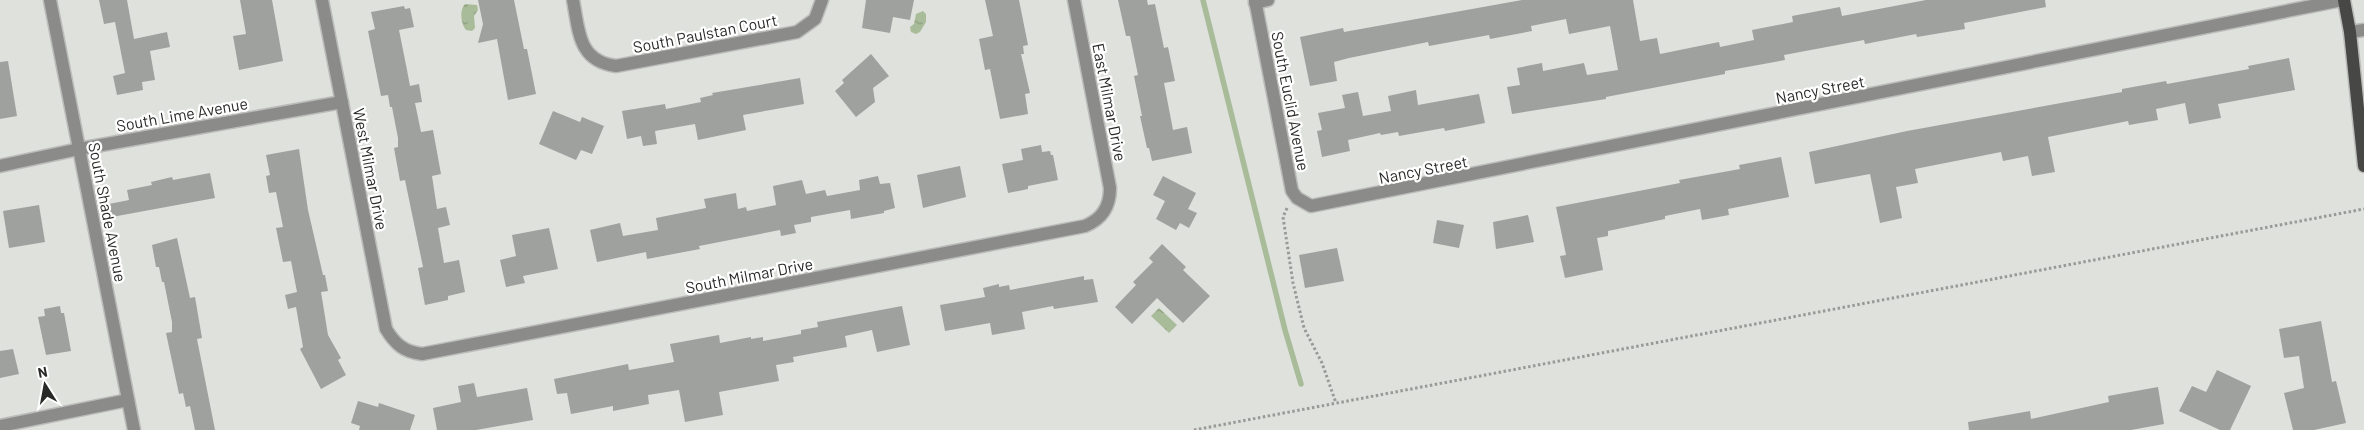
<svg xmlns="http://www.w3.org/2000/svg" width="2364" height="430" viewBox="0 0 2364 430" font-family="Barlow,sans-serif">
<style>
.water{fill:url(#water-ripples)}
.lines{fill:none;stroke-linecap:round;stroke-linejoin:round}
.stream{stroke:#a9bc99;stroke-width:5.5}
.building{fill:#9fa19e}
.minor-casing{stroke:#bbbcb9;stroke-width:15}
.major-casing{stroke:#bbbcb9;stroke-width:15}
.path{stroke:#999a97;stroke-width:3;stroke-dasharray:2.5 2.5;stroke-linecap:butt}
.minor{stroke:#8b8c8a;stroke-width:12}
.major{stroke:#474846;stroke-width:12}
.labels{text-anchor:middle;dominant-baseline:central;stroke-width:4.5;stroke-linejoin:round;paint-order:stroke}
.street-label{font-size:16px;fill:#292928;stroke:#fff}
</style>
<defs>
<pattern id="water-ripples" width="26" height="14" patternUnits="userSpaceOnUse" patternTransform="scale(1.25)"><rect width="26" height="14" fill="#a9bc99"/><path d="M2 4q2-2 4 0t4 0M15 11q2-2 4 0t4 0" fill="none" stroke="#8a997d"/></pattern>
</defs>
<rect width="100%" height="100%" fill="#dfe1dd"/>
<g class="water">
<path d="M 465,4 L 477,5 L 478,10 L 474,16 L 475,28 L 472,31 L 466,30 C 461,24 459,10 465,4 Z"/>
<polygon points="923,11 926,14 926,22 920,32 916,34 911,32 910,27 914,24 916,14"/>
<polygon points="1159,308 1177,325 1169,333 1151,316"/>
</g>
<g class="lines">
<polyline class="stream" points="1203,0 1285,330 1301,384"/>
</g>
<g class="building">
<polygon points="99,0 127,0 134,39 167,32 170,47 150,51 155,80 142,82 143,90 117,95 113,76 125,73 115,22 104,24"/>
<polygon points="240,0 272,0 283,61 239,70 233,36 246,34"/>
<polygon points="478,0 514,0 524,49 527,49 536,94 508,100 497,39 478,43 483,24"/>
<polygon points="866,0 914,0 910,20 893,17 890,33 862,28"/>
<polygon points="985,0 1019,0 1028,45 1023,46 1024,54 1021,54 1030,93 1025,94 1028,114 1000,119 990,69 985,70 979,39 993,36"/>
<polygon points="1118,0 1147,0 1148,5 1155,4 1164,48 1168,47 1175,81 1164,83 1173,130 1187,127 1192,153 1152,161 1149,148 1147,148 1140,116 1142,116 1134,76 1138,75 1130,36 1126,36"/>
<polygon points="1522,0 1633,0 1640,41 1657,38 1660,54 1719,42 1720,47 1754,40 1752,30 1793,22 1792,16 1840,7 1842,16 1926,0 2045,0 2046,7 1964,23 1965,29 1917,37 1916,34 1865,44 1864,40 1784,55 1785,60 1725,71 1725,74 1606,97 1606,99 1512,114 1507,87 1520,85 1517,68 1542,63 1543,71 1584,63 1587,75 1618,70 1610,26 1569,34 1566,19 1531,26 1532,31 1490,39 1489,35 1429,46 1428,42 1349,58 1334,62 1337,81 1310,86 1300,37 1343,28 1344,32"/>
<polygon points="404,6 405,9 410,8 414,27 399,30 407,70 410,86 419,84 422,102 415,103 421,132 433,130 441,174 432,176 437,209 446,207 450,225 438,228 444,263 459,260 465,292 448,296 448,300 425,305 418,268 423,267 405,180 400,181 394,148 398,147 398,138 392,107 390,107 388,95 381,96 368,31 375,29 371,12"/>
<polygon points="871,54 889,76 873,88 875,102 856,117 835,91 844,83 842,80"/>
<polygon points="2289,58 2295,90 2218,104 2221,118 2189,124 2185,103 2156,109 2158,120 2129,125 2128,121 2048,137 2055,172 2032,176 2028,156 2003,161 2001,152 1915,169 1918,183 1896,187 1902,218 1880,223 1870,174 1815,184 1809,152 1907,131 2122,92 2122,89 2166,81 2167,84 2249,69 2248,66"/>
<polygon points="8,61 17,116 0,119 0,62"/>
<polygon points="800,78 804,104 743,115 746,130 698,140 695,124 655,131 657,144 643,146 641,136 627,139 622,111 665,104 666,109 701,102 700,98 713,95 712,93"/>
<polygon points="1416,90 1418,105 1479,94 1485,123 1445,131 1444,128 1399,136 1398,132 1381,135 1380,133 1348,140 1350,151 1322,157 1317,131 1322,130 1318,113 1345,108 1342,95 1358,92 1363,116 1391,111 1388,96"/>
<polygon points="553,111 580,122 582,117 604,126 592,154 581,150 576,160 539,144"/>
<polygon points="1041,145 1042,152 1050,151 1051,155 1053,155 1058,180 1028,186 1028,189 1008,193 1002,164 1023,160 1021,149"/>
<polygon points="299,149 308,210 323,275 325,275 328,291 321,292 328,335 341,358 338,360 346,375 321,389 300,349 303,347 296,307 288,309 285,295 297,292 291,261 283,262 276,228 283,227 276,192 269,193 266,176 270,175 266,155"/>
<polygon points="1781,157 1789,197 1728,209 1729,215 1702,220 1700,209 1665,216 1665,219 1608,231 1608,236 1597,238 1603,270 1565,278 1560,256 1566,255 1556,207 1680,183 1679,180 1740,169 1739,165"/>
<polygon points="960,166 966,197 923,208 917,175"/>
<polygon points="210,173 215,198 101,219 99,206 129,200 127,190 152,185 151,182 172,177 173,180"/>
<polygon points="878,176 880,184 890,183 895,208 884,211 884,213 851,219 850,210 811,217 811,222 794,225 796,233 781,236 780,230 699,246 700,249 647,259 646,252 597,262 590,230 620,223 623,236 658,230 656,218 706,208 704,199 736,193 738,209 746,207 747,211 776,205 773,186 802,180 806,194 825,190 827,196 860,190 859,180"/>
<polygon points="1163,176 1196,193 1188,209 1197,213 1189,228 1180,223 1176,230 1156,219 1165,201 1153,195"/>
<polygon points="39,205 45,242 9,248 3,211"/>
<polygon points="1528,215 1534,242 1496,249 1493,222"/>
<polygon points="1437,220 1464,225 1459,248 1433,243"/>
<polygon points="549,228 558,269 523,276 525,283 506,287 500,260 516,256 512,235"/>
<polygon points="177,238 190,298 195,297 202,338 197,339 215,430 195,430 190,406 186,407 183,393 179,394 166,333 172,332 172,322 164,282 162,282 159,267 156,267 152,245"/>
<polygon points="1162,244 1186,267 1183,270 1210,296 1183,323 1157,298 1132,324 1115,307 1136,285 1133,282 1153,262 1149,258"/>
<polygon points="1337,248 1344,281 1305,288 1299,255"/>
<polygon points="1084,276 1084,280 1093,279 1098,302 1054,309 1053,306 1022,312 1025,329 992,335 990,323 945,331 940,305 985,297 983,288 999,284 999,287 1009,285 1010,290"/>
<polygon points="60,306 61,313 64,313 71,351 46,355 38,317 45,316 44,309"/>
<polygon points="902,306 910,345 877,352 872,330 845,336 847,347 793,357 794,362 776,365 779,381 719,392 723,415 685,422 679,390 648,395 649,404 613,411 613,406 571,414 567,393 557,394 554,379 628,364 629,370 674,362 670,344 719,335 720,343 751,337 751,339 763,337 763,341 801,334 801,330 818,327 817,322"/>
<polygon points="2321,321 2332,382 2336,381 2346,423 2314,430 2293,430 2284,393 2304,388 2299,356 2284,358 2279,329"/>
<polygon points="13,349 19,374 0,378 0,351"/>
<polygon points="2217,370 2251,386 2230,430 2220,430 2179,411 2192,386 2206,392"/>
<polygon points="474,383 477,397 527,388 533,420 476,430 437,430 433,408 461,402 458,386"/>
<polygon points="2158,387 2164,424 2131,430 1969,430 1968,422 2030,411 2031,419 2109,402 2108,396"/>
<polygon points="358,401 378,407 379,403 415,415 410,430 359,430 360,426 351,423"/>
</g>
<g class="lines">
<defs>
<g id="minor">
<polyline points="50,0 134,430"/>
<path d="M 322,0 L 386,329 C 395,344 404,352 422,354 L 1085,226 C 1102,219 1110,207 1110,188 L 1074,0"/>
<path d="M 573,0 C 579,31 578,61 616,66 L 797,32 L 815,19 L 822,0"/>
<polyline points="1255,0 1292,191 1297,198 1311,206 2342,0"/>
<polyline points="1255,3 1268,0"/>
<polyline points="2350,32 2364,30"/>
<polyline points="0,166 79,149 342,102"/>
<polyline points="0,426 128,400"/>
</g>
<polyline id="major" points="2344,0 2350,32 2364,166"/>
</defs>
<use href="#minor" class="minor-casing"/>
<use href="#major" class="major-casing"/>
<g class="path">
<polyline points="1287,208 1283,217 1293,283 1304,328 1322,363 1336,403"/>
<polyline points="1194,430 2364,209"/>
</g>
<use href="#minor" class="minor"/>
<use href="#major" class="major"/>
</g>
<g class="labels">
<g class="street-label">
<text transform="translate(705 33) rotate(-11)">South Paulstan Court</text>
<text transform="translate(1820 89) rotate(-11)">Nancy Street</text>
<text transform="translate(1291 101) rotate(79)">South Euclid Avenue</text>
<text transform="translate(1110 102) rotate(79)">East Milmar Drive</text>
<text transform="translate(182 114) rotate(-10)">South Lime Avenue</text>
<text transform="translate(371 169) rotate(79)">West Milmar Drive</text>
<text transform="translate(1423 169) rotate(-11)">Nancy Street</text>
<text transform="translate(108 212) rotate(79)">South Shade Avenue</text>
<text transform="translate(749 275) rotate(-11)">South Milmar Drive</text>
</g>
</g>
<g transform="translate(45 385) rotate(349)" stroke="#ffffff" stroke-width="4" paint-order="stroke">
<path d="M0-4L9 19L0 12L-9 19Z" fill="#292928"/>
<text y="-8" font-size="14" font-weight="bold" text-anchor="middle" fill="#292928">N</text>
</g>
</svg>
